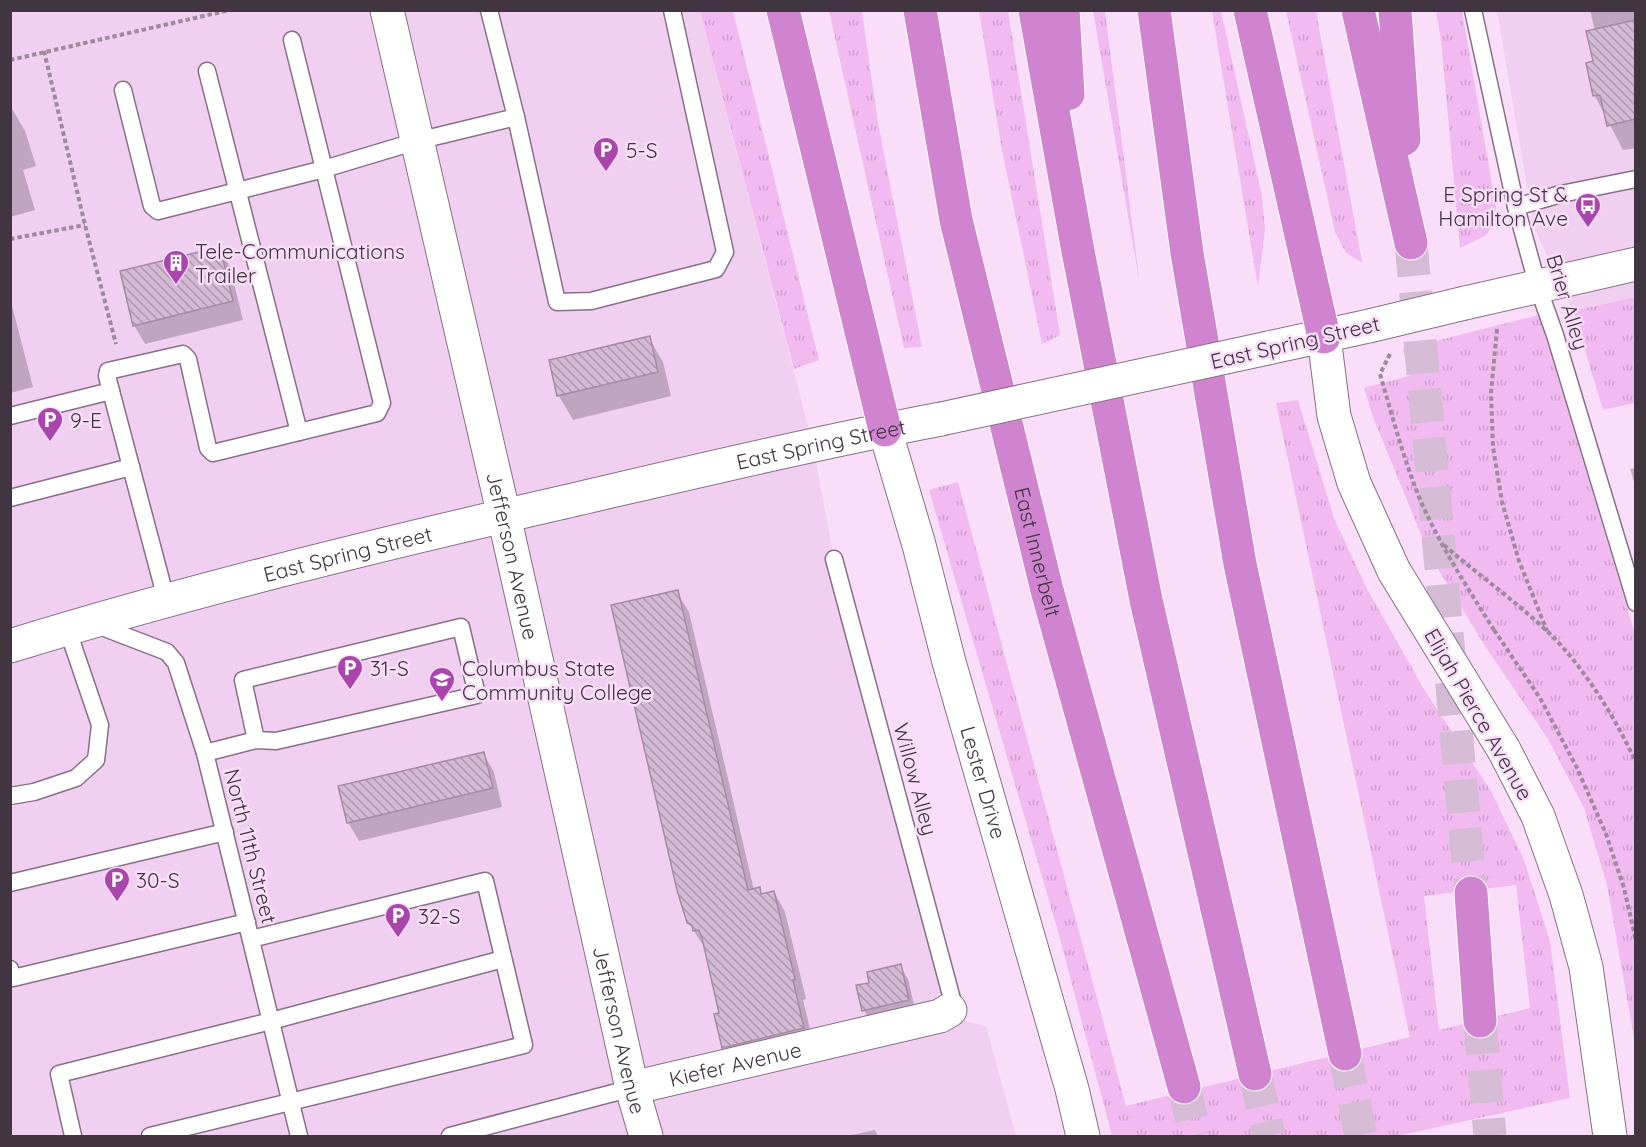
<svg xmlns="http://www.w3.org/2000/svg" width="1646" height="1147" viewBox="0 0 1646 1147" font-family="Quicksand,sans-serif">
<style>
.built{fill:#f1cff0}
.grass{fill:url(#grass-tufts);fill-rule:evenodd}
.shadow{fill:#0003}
.building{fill:url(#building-back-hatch);stroke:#a58ba4;stroke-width:1.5}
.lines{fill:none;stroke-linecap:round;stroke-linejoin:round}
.highway-tunnel{stroke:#d5bcd4;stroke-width:33;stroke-dasharray:33 16;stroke-linecap:butt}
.lane-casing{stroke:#887088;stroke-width:19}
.street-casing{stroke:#887088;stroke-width:35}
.secondary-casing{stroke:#887088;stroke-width:35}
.highway-casing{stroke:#fff;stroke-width:35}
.path{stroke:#9e8a9d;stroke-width:4;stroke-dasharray:4.5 3;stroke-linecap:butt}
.lane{stroke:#fff;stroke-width:16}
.street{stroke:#fff;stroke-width:33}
.secondary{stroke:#fff;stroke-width:33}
.highway{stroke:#d084d0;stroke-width:33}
.secondary-bridge-casing{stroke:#887088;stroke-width:35;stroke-linecap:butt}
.path-bridge{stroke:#9e8a9d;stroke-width:4;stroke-dasharray:4.5 3;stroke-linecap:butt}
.secondary-bridge{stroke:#fff;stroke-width:33}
.labels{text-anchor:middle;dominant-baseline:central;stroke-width:5;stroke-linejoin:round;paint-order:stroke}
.poi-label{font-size:21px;fill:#403540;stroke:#fadef9;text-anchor:start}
.street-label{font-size:21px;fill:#403540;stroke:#fadef9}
</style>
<defs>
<pattern id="grass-tufts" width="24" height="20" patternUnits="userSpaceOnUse" patternTransform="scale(1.5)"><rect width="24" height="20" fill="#f1baf1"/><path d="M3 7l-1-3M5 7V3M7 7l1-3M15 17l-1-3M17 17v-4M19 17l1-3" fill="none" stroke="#d0a0d0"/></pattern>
<pattern id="building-back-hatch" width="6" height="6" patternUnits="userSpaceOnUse" patternTransform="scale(1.5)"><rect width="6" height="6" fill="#d4b9d4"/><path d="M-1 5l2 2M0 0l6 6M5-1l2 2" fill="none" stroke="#ad97ad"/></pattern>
</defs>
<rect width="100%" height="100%" fill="#fadef9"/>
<g class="built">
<polygon points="10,11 700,11 813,445 834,559 952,999 942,1016 986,1026 1016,1136 11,1136"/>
<polygon points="1497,11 1635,11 1635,297 1573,311 1534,227"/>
</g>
<g class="grass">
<polygon points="700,11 733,11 819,360 794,369"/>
<polygon points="829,11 862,11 878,123 922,347 904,348"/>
<polygon points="979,11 1008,11 1060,335 1042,344 1001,145"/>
<polygon points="1093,11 1105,11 1140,285 1097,34"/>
<polygon points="1212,11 1221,11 1262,196 1265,230 1258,287"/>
<polygon points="1286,11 1316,11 1362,262 1346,253 1335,232"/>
<polygon points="1436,11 1462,11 1498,219 1485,236 1460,248 1441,40"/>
<polygon points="1635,297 1635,403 1603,410 1573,311"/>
<polygon points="1539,315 1635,634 1635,1044 1607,885 1584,808 1548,739 1485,646 1429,554 1373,417 1364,388 1409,376 1403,349"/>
<path d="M 1298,400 L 1334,518 L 1366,587 L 1425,691 L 1491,791 L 1524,860 L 1550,941 L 1570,1098 L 1397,1136 L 1112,1136 L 1059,935 L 929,490 L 958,482 L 1126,1106 L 1410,1037 L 1276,403 ZM 1516,885 L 1530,1008 L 1439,1030 L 1424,896 Z"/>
</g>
<g class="shadow">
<polygon points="1590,10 1636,10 1636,148 1623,150 1595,96 1595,31"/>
<polygon points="11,107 25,131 36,166 23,170 35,210 10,217"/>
<polygon points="219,248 230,267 243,320 145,344 134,325"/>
<polygon points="10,298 33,387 10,393"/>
<polygon points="649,338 663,362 671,396 573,420 559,396 550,361"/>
<polygon points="1636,468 1636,488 1630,469"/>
<polygon points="677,592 689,612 754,890 759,889 763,895 774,892 785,912 806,999 803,1000 815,1049 735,1067 723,1047 721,1014 705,948 688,922"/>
<polygon points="483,753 494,772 502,807 359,841 348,822"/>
<polygon points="900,966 908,979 916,1013 871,1023 864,1010 871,984"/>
<polygon points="875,1130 878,1136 852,1136 852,1135"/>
</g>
<g class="building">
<polygon points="1635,20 1635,119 1607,126 1600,95 1593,96 1586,63 1593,61 1586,31"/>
<polygon points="220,247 233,301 133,326 120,271"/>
<polygon points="650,336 658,372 557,396 549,360"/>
<polygon points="678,590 748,890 760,887 761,894 774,891 795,979 793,980 804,1028 722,1048 714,1014 719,1013 702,938 699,930 693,931 692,925 687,923 677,890 611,605"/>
<polygon points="484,752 493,788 347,823 338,786"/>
<polygon points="901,964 909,1000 862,1011 856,985 869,983 867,972"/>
</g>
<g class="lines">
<g class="highway-tunnel">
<polyline points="1411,243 1471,893"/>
<polyline points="1480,1021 1490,1136"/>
<polyline points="1345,1054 1361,1136"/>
<polyline points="1255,1074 1269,1136"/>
<polyline points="1184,1087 1196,1136"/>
</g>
<defs>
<g id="lane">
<polyline points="489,10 516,117"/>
<polyline points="1473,10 1516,207 1538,287 1555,335 1636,603"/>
<polyline points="207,71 299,432"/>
<polyline points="123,90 152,206 158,211 324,169 417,141 516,117 557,302 591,301 716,269 725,252 672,10"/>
<polyline points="1516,207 1561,194 1636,179"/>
<polyline points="10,416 111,391"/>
<polyline points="10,498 131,467"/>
<polyline points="834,559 952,999 950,1010"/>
<polyline points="166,599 107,376 108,371 183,354 188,359 208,448 213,453 377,413 382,403 292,40"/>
<polyline points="94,624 167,652 176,663 205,753 299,1136"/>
<polyline points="205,753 256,740 276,741 477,695 461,627 243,680 256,740"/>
<polyline points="10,796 34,792 76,778 96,760 100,725 67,628"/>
<polyline points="10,883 225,832"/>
<polyline points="10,969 13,978 247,922"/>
<polyline points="73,1136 59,1074 271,1021 503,959"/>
<polyline points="150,1136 524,1045 485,881 251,939"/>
<polyline points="450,1136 632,1088"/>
</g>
<g id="street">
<path id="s1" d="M 387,10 L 504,516 L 632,1088 L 646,1136"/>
<path id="s2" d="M 632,1088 L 940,1016 L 950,1010"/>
</g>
<g id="secondary">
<polyline points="1465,303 1636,264"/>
<polyline points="1324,337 1334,416 1354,483 1394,571"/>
<polyline points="1268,348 1369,326"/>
<path id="s3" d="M 885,430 L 919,545 L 949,662 L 1072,1089 L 1083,1136"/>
<path id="s4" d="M 10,646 C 189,591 369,547 551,505 C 681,475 810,444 941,419"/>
<polyline points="1504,750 1538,816 1566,895 1586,967 1610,1136"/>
</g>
<g id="highway">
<polyline points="783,10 885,430"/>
<path id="s5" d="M 920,10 L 956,220 L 1047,590 L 1184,1087"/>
<polyline points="1035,10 1077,246 1146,600 1255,1074"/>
<polyline points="1063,10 1068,94"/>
<polyline points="1154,10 1187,253 1240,564 1345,1054"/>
<polyline points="1250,10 1324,337"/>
<polyline points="1358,10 1411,243"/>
<polyline points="1395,10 1404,139"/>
<polyline points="1471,893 1480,1021"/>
</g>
</defs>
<use href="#lane" class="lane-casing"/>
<use href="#street" class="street-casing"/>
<use href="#secondary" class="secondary-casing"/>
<use href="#highway" class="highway-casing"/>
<g class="path">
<polyline points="44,51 85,225 116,344"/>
<polyline points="10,60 230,10"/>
<polyline points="10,239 85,225"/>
<polyline points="1497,329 1491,393 1493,447 1502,502 1519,561 1547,631"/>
<path d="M 1444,545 C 1477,574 1514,600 1546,630 C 1582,664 1616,718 1636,763"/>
<polyline points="1494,630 1540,698 1577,768 1606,834 1624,888 1636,941"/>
</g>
<use href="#lane" class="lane"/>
<use href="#street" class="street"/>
<use href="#secondary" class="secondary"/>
<use href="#highway" class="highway"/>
<defs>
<g id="secondary-bridge">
<polyline points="1369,326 1465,303"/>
<polyline points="941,419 1268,348"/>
<polyline points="1394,571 1504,750"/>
</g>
</defs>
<use href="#secondary-bridge" class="secondary-bridge-casing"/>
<path class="path-bridge" d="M 1390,354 L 1380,374 C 1392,415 1403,457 1419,497 C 1439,544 1467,587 1494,630"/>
<use href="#secondary-bridge" class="secondary-bridge"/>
</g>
<defs>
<symbol id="parking-pin" viewBox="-11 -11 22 30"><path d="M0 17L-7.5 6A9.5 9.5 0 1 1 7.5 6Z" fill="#a945ac" stroke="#fadef9"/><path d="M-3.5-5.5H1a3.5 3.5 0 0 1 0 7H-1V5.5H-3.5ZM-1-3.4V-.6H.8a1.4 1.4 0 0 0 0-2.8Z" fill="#fff"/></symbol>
<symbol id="bus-pin" viewBox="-11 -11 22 30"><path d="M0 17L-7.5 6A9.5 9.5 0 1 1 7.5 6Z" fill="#a945ac" stroke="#fadef9"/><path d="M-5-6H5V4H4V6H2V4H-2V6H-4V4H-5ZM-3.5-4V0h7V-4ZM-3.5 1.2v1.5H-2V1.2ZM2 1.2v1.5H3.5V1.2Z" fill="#fff"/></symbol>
<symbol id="building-pin" viewBox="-11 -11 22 30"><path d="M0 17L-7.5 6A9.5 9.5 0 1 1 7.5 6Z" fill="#a945ac" stroke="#fadef9"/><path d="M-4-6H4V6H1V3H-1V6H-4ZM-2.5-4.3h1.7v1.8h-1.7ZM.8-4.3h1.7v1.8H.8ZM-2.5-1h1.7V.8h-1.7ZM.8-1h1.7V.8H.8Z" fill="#fff"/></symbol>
<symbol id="university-pin" viewBox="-11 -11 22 30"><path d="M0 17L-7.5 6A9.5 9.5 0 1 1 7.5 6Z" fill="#a945ac" stroke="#fadef9"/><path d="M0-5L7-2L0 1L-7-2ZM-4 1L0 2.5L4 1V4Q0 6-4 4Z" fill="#fff"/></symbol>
</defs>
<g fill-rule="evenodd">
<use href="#parking-pin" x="591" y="135" width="30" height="40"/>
<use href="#bus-pin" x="1573" y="191" width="30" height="40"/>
<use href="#building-pin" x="161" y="248" width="30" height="40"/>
<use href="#parking-pin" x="35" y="405" width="30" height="40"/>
<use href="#parking-pin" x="335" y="653" width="30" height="40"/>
<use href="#university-pin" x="427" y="665" width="30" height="40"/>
<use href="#parking-pin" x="102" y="865" width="30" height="40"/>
<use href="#parking-pin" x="383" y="901" width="30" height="40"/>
</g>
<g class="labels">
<g class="poi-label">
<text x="626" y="150">5-S</text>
<text x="1568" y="194" text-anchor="end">E Spring St &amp;<tspan x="1568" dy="24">Hamilton Ave</tspan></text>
<text x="195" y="251">Tele-Communications<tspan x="195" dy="24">Trailer</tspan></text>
<text x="70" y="420">9-E</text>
<text x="370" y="668">31-S</text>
<text x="462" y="668">Columbus State<tspan x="462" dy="24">Community College</tspan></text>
<text x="136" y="880">30-S</text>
<text x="418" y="916">32-S</text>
</g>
<g class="street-label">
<text transform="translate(1568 302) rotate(73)">Brier Alley</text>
<text transform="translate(1295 342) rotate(-13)">East Spring Street</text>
<text stroke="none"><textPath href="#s4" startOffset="836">East Spring Street</textPath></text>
<text stroke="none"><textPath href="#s5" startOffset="555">East Innerbelt</textPath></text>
<text stroke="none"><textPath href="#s4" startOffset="350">East Spring Street</textPath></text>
<text stroke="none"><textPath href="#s1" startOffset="560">Jefferson Avenue</textPath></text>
<text transform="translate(1479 714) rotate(60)">Elijah Pierce Avenue</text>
<text transform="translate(916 779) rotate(75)">Willow Alley</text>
<text stroke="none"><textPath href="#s3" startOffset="366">Lester Drive</textPath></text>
<text transform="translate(251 846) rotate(76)">North 11th Street</text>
<text stroke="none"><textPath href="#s1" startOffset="1046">Jefferson Avenue</textPath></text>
<text stroke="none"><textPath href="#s2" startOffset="106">Kiefer Avenue</textPath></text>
</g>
</g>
<rect width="1646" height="1147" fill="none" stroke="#403540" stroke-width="24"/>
</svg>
